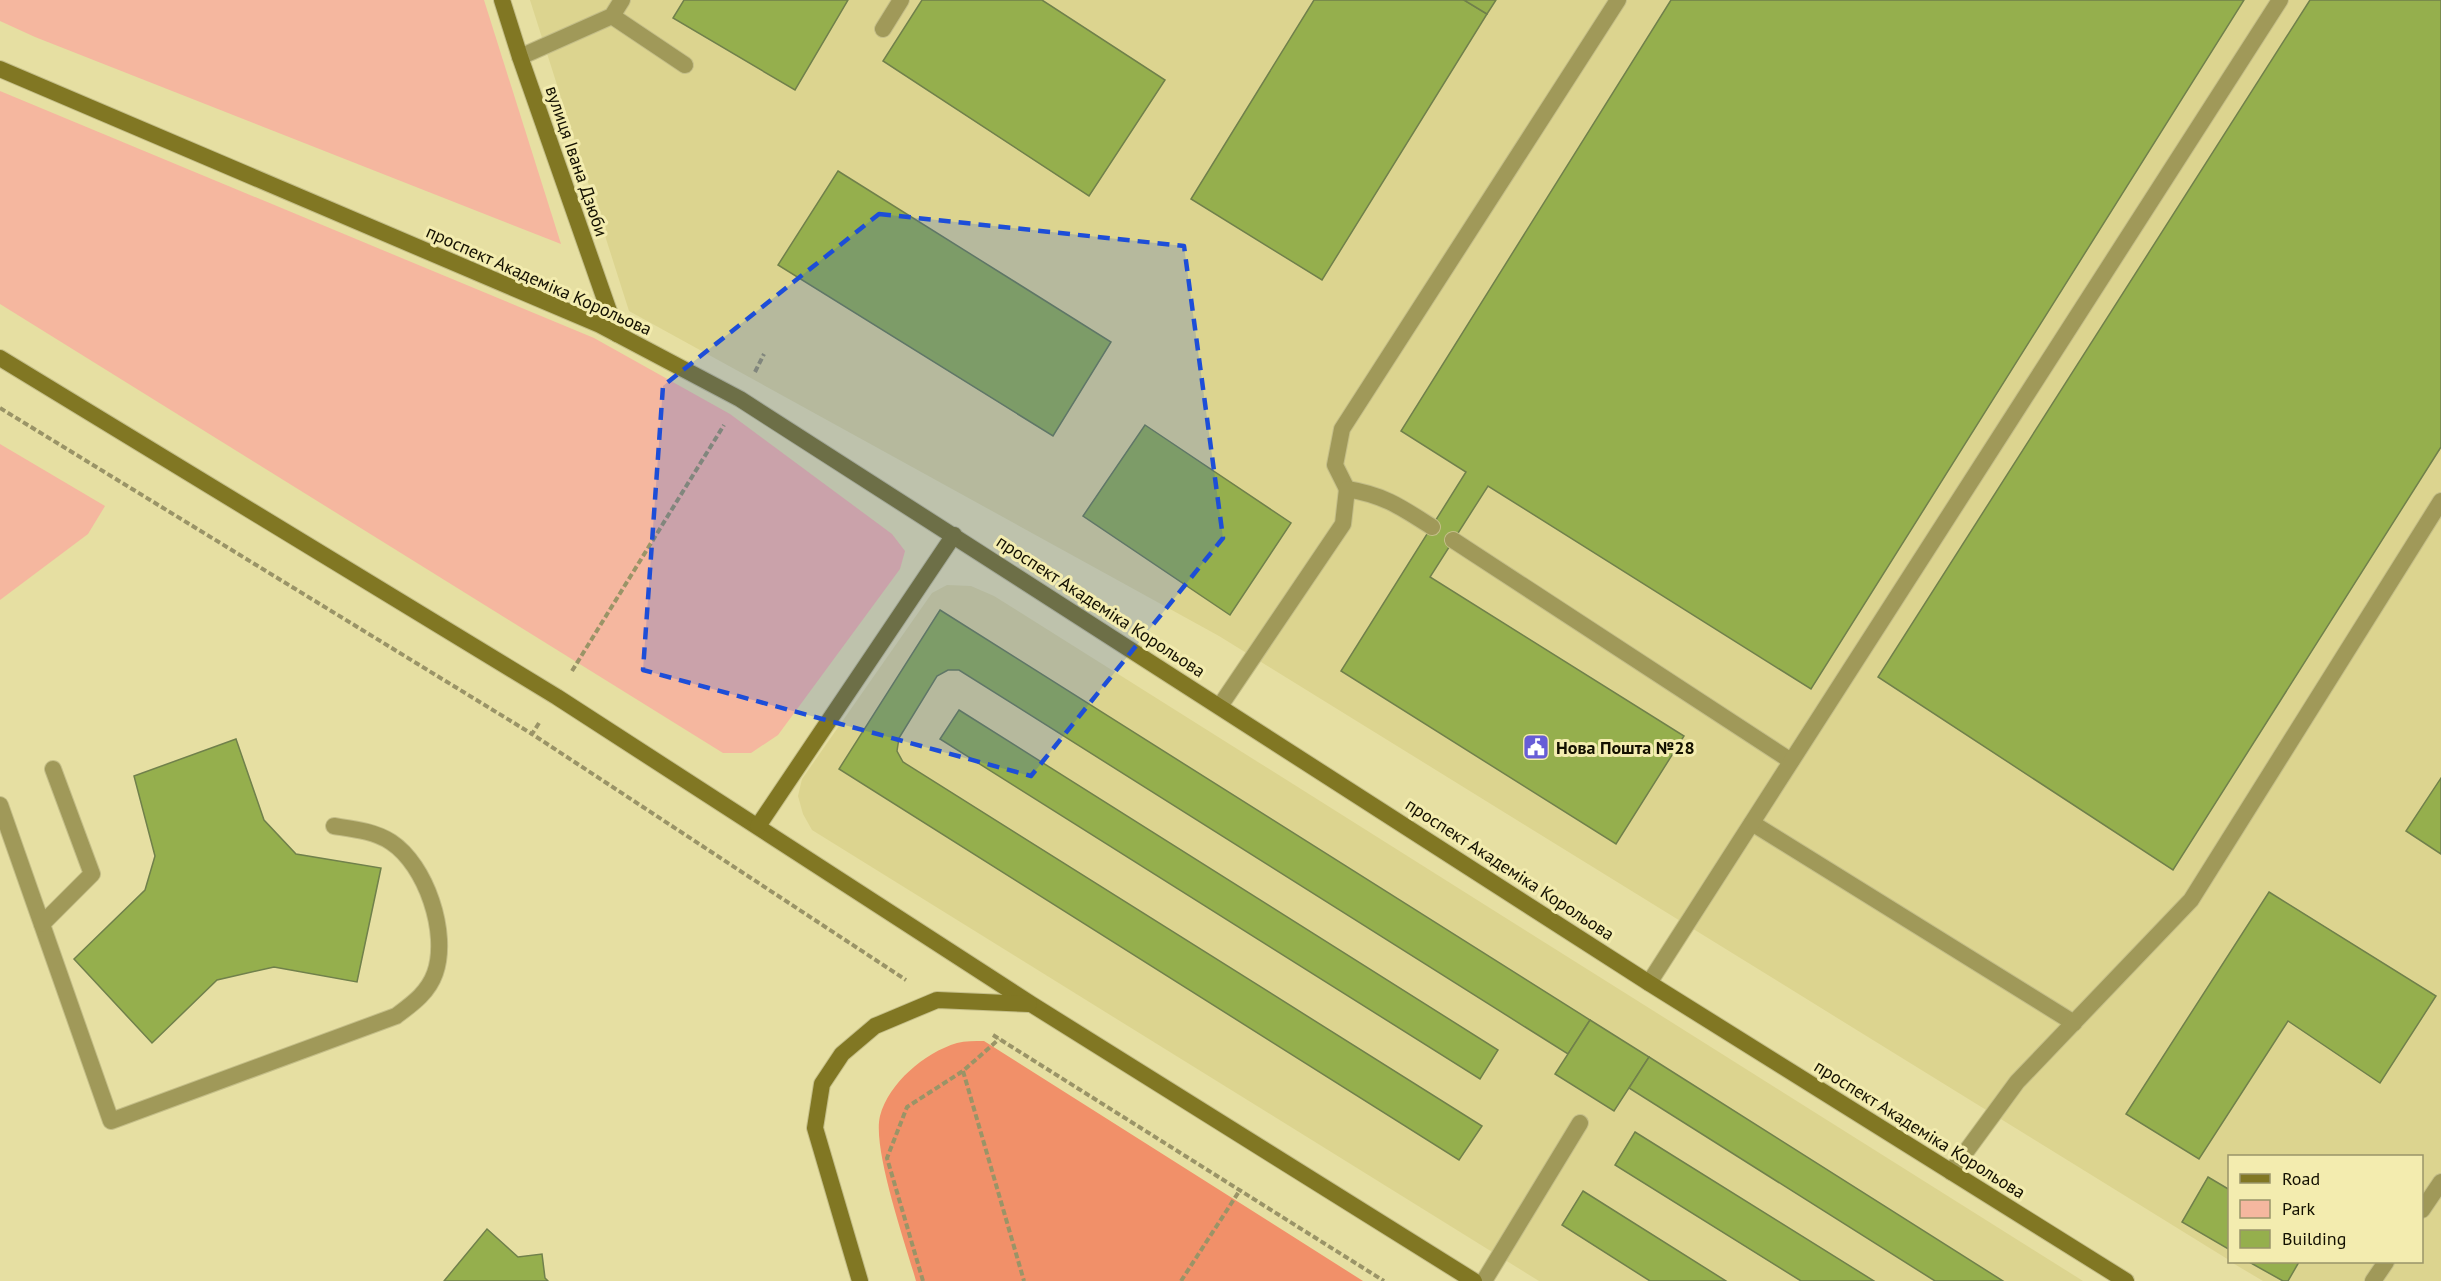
<svg xmlns="http://www.w3.org/2000/svg" width="2441" height="1281" viewBox="0 0 2441 1281" font-family="'PT Sans',sans-serif">
<style>
.built{fill:#dcd48f}
.green{fill:#f5b79f}
.forest{fill:#f19069}
.building{fill:#95af4d;stroke:#70804b;stroke-width:1.5}
.lines{fill:none;stroke-linecap:round;stroke-linejoin:round}
.service-casing{stroke:#c4be88;stroke-width:18}
.secondary-casing{stroke:#c4be88;stroke-width:18}
.path{stroke:#9a9467;stroke-width:4;stroke-dasharray:6 3;stroke-linecap:butt}
.service{stroke:#a09959;stroke-width:16}
.secondary{stroke:#817723;stroke-width:16}
.marked{fill:#1d4ed8;fill-opacity:0.2;stroke:#1d4ed8;stroke-width:4.5;stroke-dasharray:12 8;stroke-linejoin:round}
.labels{text-anchor:middle;dominant-baseline:central;stroke-width:6;stroke-linejoin:round;paint-order:stroke}
.street-label{font-size:18px;fill:#131000;stroke:#f3ecaf}
.poi-label{font-size:18px;font-weight:bold;fill:#131000;stroke:#f3ecaf;text-anchor:start}
</style>
<rect width="100%" height="100%" fill="#e6dfa2"/>
<g class="built">
<polygon points="530,0 2441,0 2441,1281 2263,1281 2231,1262 2422,1262 2422,1156 2230,1156 2229,1260 1219,636 629,311"/>
<polygon points="947,585 971,586 994,596 2083,1281 1539,1281 812,830 803,814 798,796 802,779 932,593"/>
</g>
<g class="green">
<polygon points="0,0 484,0 561,244 35,37 0,21"/>
<polygon points="0,91 594,338 730,414 892,534 905,551 900,569 778,735 751,753 723,753 0,304"/>
<polygon points="0,444 105,506 88,534 0,600"/>
</g>
<path class="forest" d="M 984,1041 L 1363,1281 L 916,1281 C 906,1245 872,1149 880,1116 C 889,1083 924,1053 957,1043 C 965,1041 975,1041 984,1041 Z"/>
<g class="building">
<polygon points="684,0 848,0 795,90 673,18"/>
<polygon points="922,0 1042,0 1165,80 1089,196 883,61"/>
<polygon points="1314,0 1464,0 1487,14 1322,280 1191,199"/>
<polygon points="1464,0 1496,0 1487,14"/>
<polygon points="1671,0 2244,0 1811,689 1488,486 1430,577 1684,736 1616,844 1341,671 1466,472 1401,431"/>
<polygon points="2310,0 2441,0 2441,447 2173,870 1878,677"/>
<polygon points="838,171 1111,342 1053,436 778,265"/>
<polygon points="1145,425 1291,523 1230,615 1083,516"/>
<polygon points="940,610 1590,1020 1568,1054 959,670 948,670 937,676 899,738 897,751 903,762 1482,1126 1459,1160 839,769"/>
<polygon points="959,710 1498,1050 1480,1079 940,739"/>
<polygon points="236,739 264,820 296,854 381,868 357,982 274,967 217,980 152,1043 74,959 145,890 155,856 134,776"/>
<polygon points="2441,778 2441,854 2406,831"/>
<polygon points="2269,892 2436,996 2380,1083 2288,1021 2199,1159 2126,1114"/>
<polygon points="1590,1020 1649,1057 1614,1111 1555,1074"/>
<polygon points="1649,1057 2003,1281 1935,1281 1629,1088"/>
<polygon points="1635,1132 1874,1281 1801,1281 1615,1165"/>
<polygon points="2208,1177 2230,1190 2230,1250 2182,1222"/>
<polygon points="1583,1191 1726,1281 1650,1281 1562,1225"/>
<polygon points="487,1229 518,1257 542,1254 545,1278 548,1281 444,1281"/>
<polygon points="2249,1262 2299,1262 2288,1281 2283,1281"/>
</g>
<g class="lines">
<defs>
<g id="service">
<polyline points="612,16 685,65"/>
<polyline points="883,29 901,0"/>
<polyline points="520,57 612,16 622,0"/>
<polyline points="1347,489 1335,465 1342,429 1618,0"/>
<polyline points="1453,540 1791,761"/>
<path d="M 1220,706 L 1343,524 L 1347,489 C 1384,495 1401,507 1432,527"/>
<path d="M 0,805 L 111,1121 L 396,1016 C 412,1004 428,993 435,973 C 449,933 426,865 391,842 C 374,831 353,829 334,826"/>
<polyline points="1752,823 2074,1023"/>
<polyline points="42,924 92,874 53,769"/>
<polyline points="1649,983 2280,0"/>
<polyline points="1951,1172 2017,1082 2191,900 2441,501"/>
<polyline points="2422,1210 2441,1182"/>
<polyline points="1484,1281 1580,1123"/>
<polyline points="2373,1281 2386,1262"/>
</g>
<g id="secondary">
<polyline points="502,0 520,57 617,334"/>
<polyline points="0,69 600,325 740,399 1649,983 2126,1281"/>
<polyline points="0,358 557,697 1031,1004 1474,1281"/>
<polyline points="758,826 954,535"/>
<polyline points="860,1281 815,1128 822,1084 842,1054 875,1026 937,1000 1029,1004"/>
</g>
</defs>
<use href="#service" class="service-casing"/>
<use href="#secondary" class="secondary-casing"/>
<g class="path">
<polyline points="755,372 764,354"/>
<polyline points="0,408 532,734"/>
<polyline points="572,671 724,425"/>
<polyline points="539,723 532,734 906,980"/>
<polyline points="993,1035 1384,1281"/>
<polyline points="963,1071 1024,1281"/>
<polyline points="923,1281 887,1158 907,1107 963,1071 999,1039"/>
<polyline points="1181,1281 1240,1190"/>
</g>
<use href="#service" class="service"/>
<use href="#secondary" class="secondary"/>
</g>
<path class="marked" d="M 879,214 L 1184,246 L 1223,538 L 1031,776 L 643,670 L 663,386 Z"/>
<defs>
<symbol id="civic-square" viewBox="-11 -11 22 22"><rect x="-9" y="-9" width="18" height="18" rx="4" fill="#675dd7" stroke="#f3ecaf"/><path d="M-.6-6.5H3V-4.5H.6V-3L4-1V1h2V6H-6V1h2V-1L-.6-3ZM-1.2 2.5V6h2.4V2.5Z" fill="#fff"/></symbol>
</defs>
<g fill-rule="evenodd">
<use href="#civic-square" x="1521" y="732" width="30" height="30"/>
</g>
<g class="labels">
<g class="street-label">
<text transform="translate(577 161) rotate(71)">вулиця Івана Дзюби</text>
<text transform="translate(539 280) rotate(24)">проспект Академіка Корольова</text>
<text transform="translate(1101 606) rotate(33)">проспект Академіка Корольова</text>
<text transform="translate(1510 869) rotate(33)">проспект Академіка Корольова</text>
<text transform="translate(1920 1129) rotate(32)">проспект Академіка Корольова</text>
</g>
<g class="poi-label">
<text x="1556" y="747">Нова Пошта №28</text>
</g>
</g>
<rect x="2228" y="1155" width="195" height="108" fill="#f3ecaf" stroke="#999469" stroke-width="1.5"/>
<rect x="2240" y="1174" width="30" height="9" fill="#817723" stroke="#999469" stroke-width="1.5"/>
<text x="2282" y="1185" font-size="18" fill="#131000">Road</text>
<rect x="2240" y="1200" width="30" height="18" fill="#f5b79f" stroke="#999469" stroke-width="1.5"/>
<text x="2282" y="1215" font-size="18" fill="#131000">Park</text>
<rect x="2240" y="1230" width="30" height="18" fill="#95af4d" stroke="#999469" stroke-width="1.5"/>
<text x="2282" y="1245" font-size="18" fill="#131000">Building</text>
</svg>
